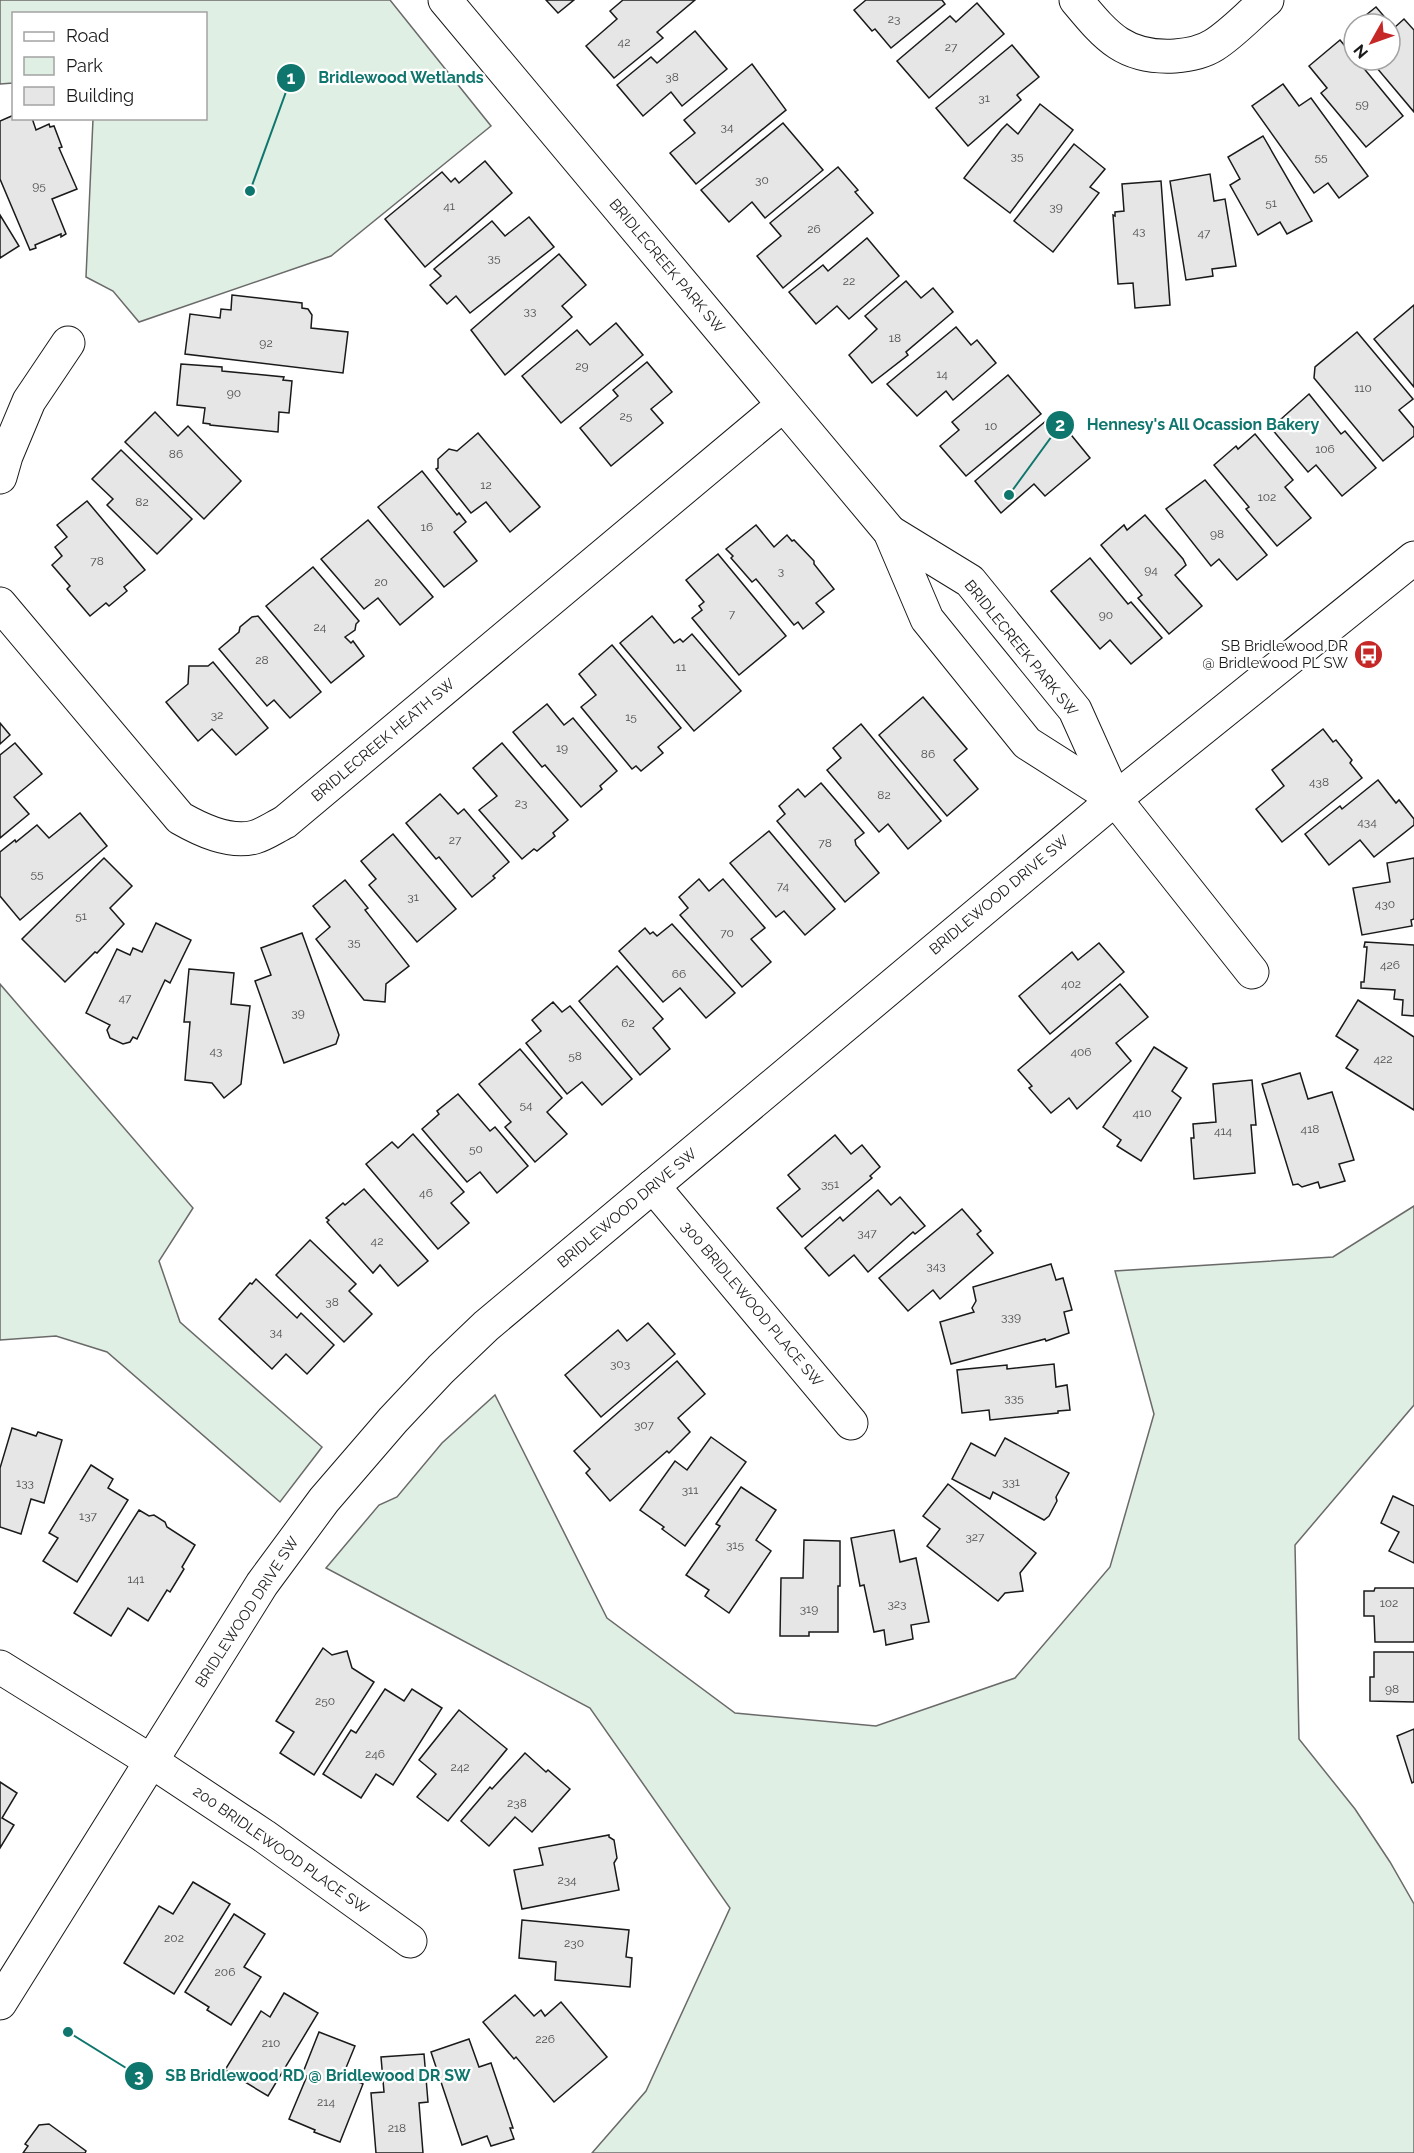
<svg xmlns="http://www.w3.org/2000/svg" width="1414" height="2153" viewBox="0 0 1414 2153" font-family="Raleway,sans-serif">
<style>
.green{fill:#e0efe3;stroke:#6a6a6a;stroke-width:1.5}
.building{fill:#e6e6e6;stroke:#1a1a1a;stroke-width:1.5}
.lines{fill:none;stroke-linecap:round;stroke-linejoin:round}
.minor-casing{stroke:#1a1a1a;stroke-width:35}
.minor{stroke:#fff;stroke-width:33}
.labels{text-anchor:middle;dominant-baseline:central;stroke-width:4.5;stroke-linejoin:round;paint-order:stroke}
.number-label{font-size:12px;fill:#4d4d4d}
.street-label{font-size:15px;fill:#1a1a1a;stroke:#fff}
.poi-label{font-size:15px;fill:#1a1a1a;stroke:#fff;text-anchor:end}
.leader{fill:none;stroke:#0f766e;stroke-width:2}
.callout-dot{fill:#0f766e;stroke:#fff;stroke-width:2}
.mark-label{font-size:18px;text-anchor:middle;font-weight:bold;fill:#fff}
.callout-label{font-size:16px;text-anchor:middle;font-weight:bold;fill:#0f766e;stroke:#fff;stroke-width:4.5;stroke-linejoin:round;paint-order:stroke}
</style>
<rect width="100%" height="100%" fill="#fff"/>
<g class="green">
<polygon points="0,0 390,0 491,126 331,256 139,322 113,291 86,277 93,119 206,118 206,14 14,14 13,83 0,84"/>
<polygon points="0,984 193,1208 159,1261 180,1322 322,1447 280,1502 107,1352 56,1336 0,1340"/>
<polygon points="1414,1206 1414,1405 1295,1545 1299,1739 1355,1809 1390,1862 1414,1904 1414,2153 592,2153 646,2091 730,1908 590,1708 326,1568 379,1505 397,1497 442,1443 495,1395 607,1618 735,1713 876,1726 1015,1678 1110,1567 1154,1414 1115,1271 1333,1257"/>
</g>
<g class="building">
<polygon points="546,0 574,0 558,13"/>
<polygon points="623,0 695,0 657,32 663,38 614,78 586,46 617,19 610,11"/>
<polygon points="866,0 942,0 945,4 891,48 875,29 872,31 854,10"/>
<polygon points="977,3 1004,34 929,98 897,61 950,16 956,22"/>
<polygon points="1376,7 1394,28 1404,19 1414,30 1414,112 1371,61 1390,60 1390,24 1355,24"/>
<polygon points="695,31 727,69 682,106 671,92 643,116 617,85 651,57 657,63"/>
<polygon points="1340,40 1354,57 1354,60 1357,60 1403,116 1366,147 1321,93 1327,88 1309,66"/>
<polygon points="1012,45 1039,77 1017,95 1021,100 968,146 936,108"/>
<polygon points="752,64 786,110 696,184 670,153 695,133 684,120"/>
<polygon points="1283,84 1299,106 1311,98 1368,176 1339,198 1328,183 1314,193 1252,106"/>
<polygon points="1040,104 1073,130 1010,213 964,178 1001,130 1007,124 1018,134"/>
<polygon points="14,115 14,118 32,118 36,130 49,124 50,127 54,126 62,147 59,148 77,189 52,199 66,234 61,237 61,234 35,245 36,248 30,250 0,179 0,121"/>
<polygon points="783,123 823,170 765,218 752,202 729,222 701,190"/>
<polygon points="1263,136 1312,221 1287,234 1280,222 1258,235 1230,185 1240,179 1228,157"/>
<polygon points="1074,144 1105,169 1090,187 1099,193 1053,252 1014,221"/>
<polygon points="485,161 512,193 425,267 385,219 442,172 451,182 455,178 459,183"/>
<polygon points="838,167 858,190 855,192 873,213 783,288 757,256 781,236 770,223"/>
<polygon points="1210,174 1214,201 1225,199 1236,266 1212,269 1213,276 1186,280 1170,181"/>
<polygon points="1161,181 1170,305 1135,308 1133,283 1118,284 1113,215 1115,216 1115,212 1124,211 1122,184"/>
<polygon points="0,215 19,246 0,258"/>
<polygon points="529,217 554,247 470,313 456,296 447,304 430,285 441,276 434,269 492,221 505,236"/>
<polygon points="867,238 899,276 849,319 837,306 816,324 789,292 823,265 828,271"/>
<polygon points="559,254 586,285 562,306 572,317 505,375 471,330"/>
<polygon points="906,281 921,298 933,288 953,312 906,352 908,355 872,383 849,355 877,329 865,316"/>
<polygon points="232,295 302,303 302,308 308,309 312,315 311,328 348,332 343,373 185,354 190,314 220,318 221,309 231,310"/>
<polygon points="1414,305 1414,387 1374,339"/>
<polygon points="616,323 643,355 561,423 522,376 577,330 590,345"/>
<polygon points="956,327 971,345 977,340 996,363 953,400 946,391 917,416 887,384"/>
<polygon points="1357,332 1413,399 1399,410 1414,428 1414,436 1383,461 1314,378 1315,367"/>
<polygon points="647,362 672,392 651,409 663,423 611,466 580,428 618,396 613,390"/>
<polygon points="181,364 222,367 222,371 284,377 283,380 292,381 289,413 279,412 278,432 210,425 210,424 203,423 205,408 177,405"/>
<polygon points="1008,375 1041,414 966,476 940,446 959,430 952,422"/>
<polygon points="1309,394 1341,434 1345,431 1376,468 1342,496 1316,465 1308,472 1271,428"/>
<polygon points="155,412 178,436 188,426 241,481 204,519 125,442"/>
<polygon points="1054,414 1090,458 1045,496 1034,484 1001,513 975,481"/>
<polygon points="478,433 540,507 510,532 486,502 471,513 436,469 438,468 438,459 449,449 457,451"/>
<polygon points="1255,434 1293,480 1285,487 1311,518 1277,546 1246,509 1249,507 1214,465 1236,446 1238,449"/>
<polygon points="121,450 192,519 157,554 107,505 113,499 92,479"/>
<polygon points="422,471 457,515 459,513 466,522 454,532 477,561 444,587 378,507"/>
<polygon points="1205,480 1267,555 1237,580 1219,559 1211,566 1166,509"/>
<polygon points="87,501 145,570 124,587 127,591 109,606 106,603 90,616 67,589 70,586 52,565 62,556 55,547 67,537 57,525"/>
<polygon points="1145,515 1183,559 1186,565 1175,575 1202,606 1169,634 1138,598 1142,595 1101,545 1124,525 1127,530"/>
<polygon points="368,520 433,597 400,625 378,598 364,609 321,559"/>
<polygon points="756,525 774,547 787,535 792,541 794,540 814,561 814,564 834,589 816,603 824,612 803,629 798,622 794,625 756,579 752,582 731,558 733,556 726,549"/>
<polygon points="718,554 786,636 739,675 692,618 702,610 699,606 704,602 686,580"/>
<polygon points="1090,558 1128,604 1131,602 1162,638 1131,664 1110,640 1100,649 1051,591"/>
<polygon points="313,567 359,621 356,624 355,630 345,637 351,643 353,641 364,656 331,683 266,606"/>
<polygon points="258,616 321,692 290,718 274,700 267,706 219,649 239,632 240,627 252,617"/>
<polygon points="652,616 674,643 680,639 683,642 692,634 741,691 694,731 620,643"/>
<polygon points="612,645 681,728 658,747 663,753 641,771 636,766 632,769 581,707 596,695 579,674"/>
<polygon points="213,662 268,728 236,755 212,729 198,741 166,702 188,684 189,666 208,666"/>
<polygon points="923,697 967,749 954,760 978,789 947,816 879,735"/>
<polygon points="547,704 564,725 573,718 617,771 600,786 602,789 581,807 545,765 542,767 513,732"/>
<polygon points="0,723 10,735 0,744"/>
<polygon points="861,724 941,821 908,849 888,824 879,832 827,770 841,758 833,748"/>
<polygon points="1323,729 1333,742 1336,740 1352,760 1350,763 1362,778 1282,842 1256,809 1284,786 1272,770"/>
<polygon points="15,743 42,774 14,797 29,814 0,838 0,755"/>
<polygon points="502,743 568,820 553,833 555,836 537,851 534,849 522,859 479,810 497,796 473,768"/>
<polygon points="1378,780 1396,803 1399,800 1414,819 1414,825 1374,857 1360,840 1329,865 1305,834 1340,806 1342,809"/>
<polygon points="821,783 864,833 855,840 856,845 879,873 845,902 777,821 785,814 779,806 798,789 805,797"/>
<polygon points="440,794 458,814 464,809 509,862 493,876 495,878 472,897 439,857 436,859 406,823"/>
<polygon points="80,813 107,846 20,920 0,896 0,852 15,840 16,842 37,825 49,838"/>
<polygon points="769,831 835,909 805,935 784,911 776,917 730,863"/>
<polygon points="393,834 456,909 417,942 369,885 376,879 361,861"/>
<polygon points="104,858 132,886 110,908 124,924 97,953 95,952 65,982 22,939"/>
<polygon points="1414,858 1414,919 1411,920 1412,926 1362,935 1353,888 1390,882 1387,863"/>
<polygon points="699,879 709,891 723,879 765,928 751,939 771,962 742,987 680,915 688,908 679,897"/>
<polygon points="345,880 368,908 365,910 409,966 386,984 385,1002 364,1000 316,939 330,927 313,906"/>
<polygon points="156,923 191,940 170,983 165,980 137,1039 133,1037 130,1042 123,1044 110,1038 107,1030 110,1025 86,1013 117,949 130,955 133,948 142,952"/>
<polygon points="672,924 735,993 706,1018 680,988 663,1002 619,951 645,928 650,934 653,932 657,936"/>
<polygon points="302,933 339,1035 336,1044 284,1063 255,981 271,975 261,948"/>
<polygon points="1365,942 1414,945 1414,1016 1402,1015 1403,1000 1394,999 1395,990 1361,988 1361,982 1364,982 1367,947 1364,947"/>
<polygon points="1099,943 1124,972 1050,1034 1019,996 1072,952 1078,960"/>
<polygon points="617,966 663,1019 653,1028 670,1049 640,1075 579,1001"/>
<polygon points="189,969 234,973 231,1004 250,1006 241,1084 224,1098 212,1083 185,1080 190,1022 184,1022"/>
<polygon points="1120,984 1148,1017 1116,1043 1131,1061 1077,1109 1069,1098 1051,1113 1029,1088 1032,1086 1018,1070"/>
<polygon points="1358,1000 1414,1037 1414,1110 1346,1068 1358,1050 1336,1036"/>
<polygon points="553,1002 562,1012 570,1006 632,1079 602,1105 582,1082 567,1094 526,1043 541,1031 532,1020"/>
<polygon points="1154,1047 1187,1068 1172,1091 1181,1098 1141,1161 1117,1146 1121,1140 1103,1127"/>
<polygon points="520,1049 562,1098 547,1112 567,1134 535,1162 505,1127 511,1122 479,1084"/>
<polygon points="1300,1073 1308,1099 1332,1092 1354,1160 1339,1164 1345,1181 1320,1188 1318,1182 1302,1187 1298,1184 1293,1185 1262,1084"/>
<polygon points="1252,1080 1256,1125 1251,1125 1255,1173 1194,1179 1191,1138 1194,1138 1193,1124 1216,1122 1213,1084"/>
<polygon points="458,1094 490,1131 495,1127 528,1166 497,1193 480,1172 467,1182 422,1129 439,1114 437,1111"/>
<polygon points="413,1134 464,1192 451,1203 469,1223 438,1249 366,1164 392,1142 398,1148"/>
<polygon points="835,1135 851,1154 862,1145 880,1167 870,1176 872,1178 802,1237 777,1208 800,1189 788,1175"/>
<polygon points="364,1189 428,1261 398,1286 380,1265 373,1273 327,1222 329,1220 326,1218 343,1203 345,1205"/>
<polygon points="878,1190 891,1205 900,1197 925,1226 915,1234 913,1232 868,1272 854,1255 829,1276 805,1248 840,1217 843,1221"/>
<polygon points="962,1209 981,1231 977,1234 993,1253 940,1299 933,1290 908,1311 879,1278"/>
<polygon points="310,1240 356,1284 349,1291 372,1314 344,1342 276,1275"/>
<polygon points="1051,1264 1056,1280 1063,1278 1072,1310 1064,1312 1069,1333 1046,1341 1045,1339 951,1364 940,1322 974,1312 972,1308 976,1301 973,1287"/>
<polygon points="256,1279 297,1318 301,1313 334,1345 307,1374 286,1354 272,1369 219,1319 250,1283 252,1284"/>
<polygon points="648,1323 675,1354 601,1417 565,1375 618,1330 627,1341"/>
<polygon points="677,1361 705,1394 678,1418 690,1432 669,1453 667,1451 610,1501 586,1473 590,1469 574,1451"/>
<polygon points="1054,1364 1056,1387 1067,1385 1070,1410 1058,1411 1058,1413 990,1420 989,1410 962,1413 957,1370 1007,1365 1007,1369"/>
<polygon points="12,1428 36,1436 38,1432 62,1440 44,1503 31,1499 21,1534 0,1527 0,1468"/>
<polygon points="711,1437 746,1462 685,1546 662,1529 664,1527 640,1510 675,1461 687,1470"/>
<polygon points="1005,1438 1069,1473 1056,1497 1057,1501 1049,1516 1044,1520 993,1492 990,1499 952,1479 971,1443 995,1456"/>
<polygon points="91,1465 113,1479 108,1488 128,1500 77,1582 43,1561 58,1538 49,1533"/>
<polygon points="948,1484 1036,1553 1020,1573 1023,1591 1005,1593 998,1601 927,1546 940,1529 923,1516"/>
<polygon points="741,1487 776,1510 756,1540 771,1551 729,1613 705,1596 709,1590 686,1575 720,1526 716,1524"/>
<polygon points="1393,1496 1414,1506 1414,1563 1389,1551 1399,1532 1381,1523"/>
<polygon points="139,1510 149,1516 154,1515 165,1522 167,1527 195,1545 182,1567 184,1569 170,1592 167,1590 148,1621 128,1608 111,1636 74,1613"/>
<polygon points="894,1530 900,1562 916,1558 929,1622 911,1625 913,1639 886,1645 884,1630 874,1632 864,1585 860,1586 851,1538"/>
<polygon points="804,1540 840,1541 840,1586 838,1586 838,1632 809,1632 809,1636 780,1636 781,1578 803,1578"/>
<polygon points="1375,1588 1414,1588 1414,1642 1375,1642 1374,1616 1364,1616 1364,1591 1374,1591"/>
<polygon points="323,1648 332,1655 347,1651 352,1668 374,1682 314,1775 280,1753 294,1732 276,1721"/>
<polygon points="1374,1652 1414,1652 1414,1702 1370,1701 1370,1677 1374,1677"/>
<polygon points="385,1689 404,1701 412,1689 442,1708 393,1785 376,1774 361,1798 323,1774 351,1730 356,1733"/>
<polygon points="459,1710 507,1749 448,1821 417,1797 436,1774 419,1760"/>
<polygon points="1414,1729 1414,1782 1412,1783 1397,1736"/>
<polygon points="525,1753 546,1772 548,1770 570,1789 532,1832 515,1817 489,1846 461,1821 490,1787 492,1789"/>
<polygon points="0,1782 17,1793 2,1818 14,1825 0,1848"/>
<polygon points="609,1835 609,1837 614,1840 617,1858 614,1863 619,1890 522,1909 514,1870 543,1865 539,1848"/>
<polygon points="193,1882 230,1904 174,1994 124,1963 159,1906 173,1914"/>
<polygon points="234,1914 265,1934 244,1967 261,1977 231,2025 207,2010 209,2007 185,1992"/>
<polygon points="522,1920 629,1930 626,1957 632,1958 630,1987 555,1980 556,1962 519,1958"/>
<polygon points="284,1993 318,2013 268,2096 225,2070 261,2011 270,2017"/>
<polygon points="515,1995 534,2016 541,2010 545,2016 561,2002 607,2057 554,2102 516,2057 514,2059 483,2022"/>
<polygon points="319,2032 355,2046 343,2075 363,2084 340,2142 314,2132 315,2130 289,2119 307,2076 302,2075"/>
<polygon points="469,2039 479,2067 491,2063 513,2128 510,2128 514,2139 491,2146 487,2136 462,2145 431,2052"/>
<polygon points="424,2054 428,2102 419,2103 423,2153 376,2153 371,2093 384,2092 381,2057"/>
<polygon points="49,2124 86,2151 85,2153 23,2153 28,2146 25,2144 39,2125"/>
</g>
<g class="lines">
<defs>
<g id="minor">
<polyline points="445,0 890,532 927,619 1027,743 1115,799"/>
<path d="M 1076,0 C 1106,36 1124,59 1175,56 C 1188,55 1203,52 1214,45 C 1233,33 1250,14 1267,0"/>
<polyline points="0,477 6,456 29,401 68,343"/>
<polyline points="890,532 970,581 1075,710 1115,799 1252,972"/>
<path d="M 0,604 L 180,818 C 201,830 230,844 255,837 C 265,834 275,827 285,822 L 783,405"/>
<polyline points="653,1186 851,1423"/>
<polyline points="0,1667 151,1761 264,1836 410,1941"/>
<polyline points="0,2003 262,1584 324,1500 393,1420 441,1369 486,1326 1115,799 1414,558"/>
</g>
</defs>
<use href="#minor" class="minor-casing"/>
<use href="#minor" class="minor"/>
</g>
<defs>
<symbol id="bus-disc" viewBox="-11 -11 22 22"><circle r="9.5" fill="#c62828" stroke="#fff"/><path d="M-5-6H5V4H4V6H2V4H-2V6H-4V4H-5ZM-3.5-4V0h7V-4ZM-3.5 1.2v1.5H-2V1.2ZM2 1.2v1.5H3.5V1.2Z" fill="#fff"/></symbol>
</defs>
<g fill-rule="evenodd">
<use href="#bus-disc" x="1352" y="638" width="33" height="33"/>
</g>
<g class="labels">
<g class="number-label">
<text x="894" y="19">23</text>
<text x="624" y="42">42</text>
<text x="951" y="47">27</text>
<text x="672" y="77">38</text>
<text x="984" y="98">31</text>
<text x="1362" y="104">59</text>
<text x="727" y="127">34</text>
<text x="1017" y="156">35</text>
<text x="1321" y="157">55</text>
<text x="762" y="180">30</text>
<text x="39" y="186">95</text>
<text x="1271" y="203">51</text>
<text x="449" y="206">41</text>
<text x="1056" y="207">39</text>
<text x="814" y="229">26</text>
<text x="1139" y="231">43</text>
<text x="1204" y="233">47</text>
<text x="494" y="258">35</text>
<text x="849" y="281">22</text>
<text x="530" y="311">33</text>
<text x="895" y="338">18</text>
<text x="266" y="343">92</text>
<text x="582" y="366">29</text>
<text x="942" y="374">14</text>
<text x="1363" y="388">110</text>
<text x="234" y="393">90</text>
<text x="626" y="416">25</text>
<text x="991" y="426">10</text>
<text x="1325" y="449">106</text>
<text x="176" y="454">86</text>
<text x="486" y="485">12</text>
<text x="1267" y="497">102</text>
<text x="142" y="502">82</text>
<text x="427" y="527">16</text>
<text x="1217" y="534">98</text>
<text x="97" y="561">78</text>
<text x="1151" y="570">94</text>
<text x="781" y="571">3</text>
<text x="381" y="582">20</text>
<text x="732" y="614">7</text>
<text x="1106" y="615">90</text>
<text x="320" y="627">24</text>
<text x="262" y="660">28</text>
<text x="681" y="667">11</text>
<text x="217" y="715">32</text>
<text x="631" y="717">15</text>
<text x="562" y="748">19</text>
<text x="928" y="754">86</text>
<text x="1319" y="782">438</text>
<text x="884" y="795">82</text>
<text x="521" y="803">23</text>
<text x="1367" y="822">434</text>
<text x="455" y="840">27</text>
<text x="825" y="843">78</text>
<text x="37" y="874">55</text>
<text x="783" y="886">74</text>
<text x="413" y="897">31</text>
<text x="1385" y="904">430</text>
<text x="81" y="916">51</text>
<text x="727" y="933">70</text>
<text x="354" y="942">35</text>
<text x="1390" y="965">426</text>
<text x="679" y="974">66</text>
<text x="1071" y="984">402</text>
<text x="125" y="998">47</text>
<text x="298" y="1013">39</text>
<text x="628" y="1023">62</text>
<text x="216" y="1051">43</text>
<text x="1081" y="1052">406</text>
<text x="575" y="1056">58</text>
<text x="1383" y="1059">422</text>
<text x="526" y="1105">54</text>
<text x="1142" y="1113">410</text>
<text x="1310" y="1129">418</text>
<text x="1223" y="1131">414</text>
<text x="476" y="1149">50</text>
<text x="830" y="1184">351</text>
<text x="426" y="1193">46</text>
<text x="867" y="1233">347</text>
<text x="377" y="1241">42</text>
<text x="936" y="1266">343</text>
<text x="332" y="1302">38</text>
<text x="1011" y="1317">339</text>
<text x="276" y="1332">34</text>
<text x="620" y="1364">303</text>
<text x="1014" y="1398">335</text>
<text x="644" y="1425">307</text>
<text x="1011" y="1482">331</text>
<text x="25" y="1483">133</text>
<text x="690" y="1490">311</text>
<text x="88" y="1516">137</text>
<text x="975" y="1537">327</text>
<text x="735" y="1545">315</text>
<text x="136" y="1579">141</text>
<text x="1389" y="1603">102</text>
<text x="897" y="1604">323</text>
<text x="809" y="1609">319</text>
<text x="1392" y="1689">98</text>
<text x="325" y="1701">250</text>
<text x="375" y="1754">246</text>
<text x="460" y="1767">242</text>
<text x="517" y="1803">238</text>
<text x="567" y="1880">234</text>
<text x="174" y="1938">202</text>
<text x="574" y="1943">230</text>
<text x="225" y="1972">206</text>
<text x="545" y="2039">226</text>
<text x="271" y="2043">210</text>
<text x="326" y="2102">214</text>
<text x="397" y="2128">218</text>
</g>
<g class="street-label">
<text transform="translate(667 266) rotate(50)">BRIDLECREEK PARK SW</text>
<text transform="translate(1021 648) rotate(51)">BRIDLECREEK PARK SW</text>
<text transform="translate(383 740) rotate(-40)">BRIDLECREEK HEATH SW</text>
<text transform="translate(999 895) rotate(-40)">BRIDLEWOOD DRIVE SW</text>
<text transform="translate(627 1208) rotate(-40)">BRIDLEWOOD DRIVE SW</text>
<text transform="translate(752 1304) rotate(50)">300 BRIDLEWOOD PLACE SW</text>
<text transform="translate(247 1612) rotate(-57)">BRIDLEWOOD DRIVE SW</text>
<text transform="translate(281 1850) rotate(35)">200 BRIDLEWOOD PLACE SW</text>
</g>
<g class="poi-label">
<text x="1348" y="646">SB Bridlewood DR<tspan x="1348" dy="17">@ Bridlewood PL SW</tspan></text>
</g>
</g>
<path class="leader" d="M250 191L291 78M1009 495L1060 425M68 2032L139 2076"/>
<g class="callout-dot">
<circle cx="250" cy="191" r="6"/>
<circle cx="1009" cy="495" r="6"/>
<circle cx="68" cy="2032" r="6"/>
<circle cx="291" cy="78" r="15"/>
<circle cx="1060" cy="425" r="15"/>
<circle cx="139" cy="2076" r="15"/>
</g>
<g class="mark-label">
<text x="291" y="84">1</text>
<text x="1060" y="431">2</text>
<text x="139" y="2082">3</text>
</g>
<g class="callout-label">
<text x="401" y="83">Bridlewood Wetlands</text>
<text x="1203" y="430">Hennesy's All Ocassion Bakery</text>
<text x="318" y="2081">SB Bridlewood RD @ Bridlewood DR SW</text>
</g>
<rect x="12" y="12" width="195" height="108" fill="#ffffff" stroke="#a3a3a3" stroke-width="1.5"/>
<rect x="24" y="32" width="30" height="9" fill="#ffffff" stroke="#a3a3a3" stroke-width="1.5"/>
<text x="66" y="42" font-size="18" fill="#1a1a1a">Road</text>
<rect x="24" y="57" width="30" height="18" fill="#e0efe3" stroke="#a3a3a3" stroke-width="1.5"/>
<text x="66" y="72" font-size="18" fill="#1a1a1a">Park</text>
<rect x="24" y="87" width="30" height="18" fill="#e6e6e6" stroke="#a3a3a3" stroke-width="1.5"/>
<text x="66" y="102" font-size="18" fill="#1a1a1a">Building</text>
<g transform="translate(1372 42) rotate(230)"><circle r="28" fill="#ffffff" stroke="#a3a3a3" stroke-width="1.5"/>
<path d="M0-4.5L10 22L0 15L-10 22Z" fill="#c62828"/>
<text y="-9" font-size="16" font-weight="bold" text-anchor="middle" fill="#1a1a1a">N</text>
</g>
</svg>
